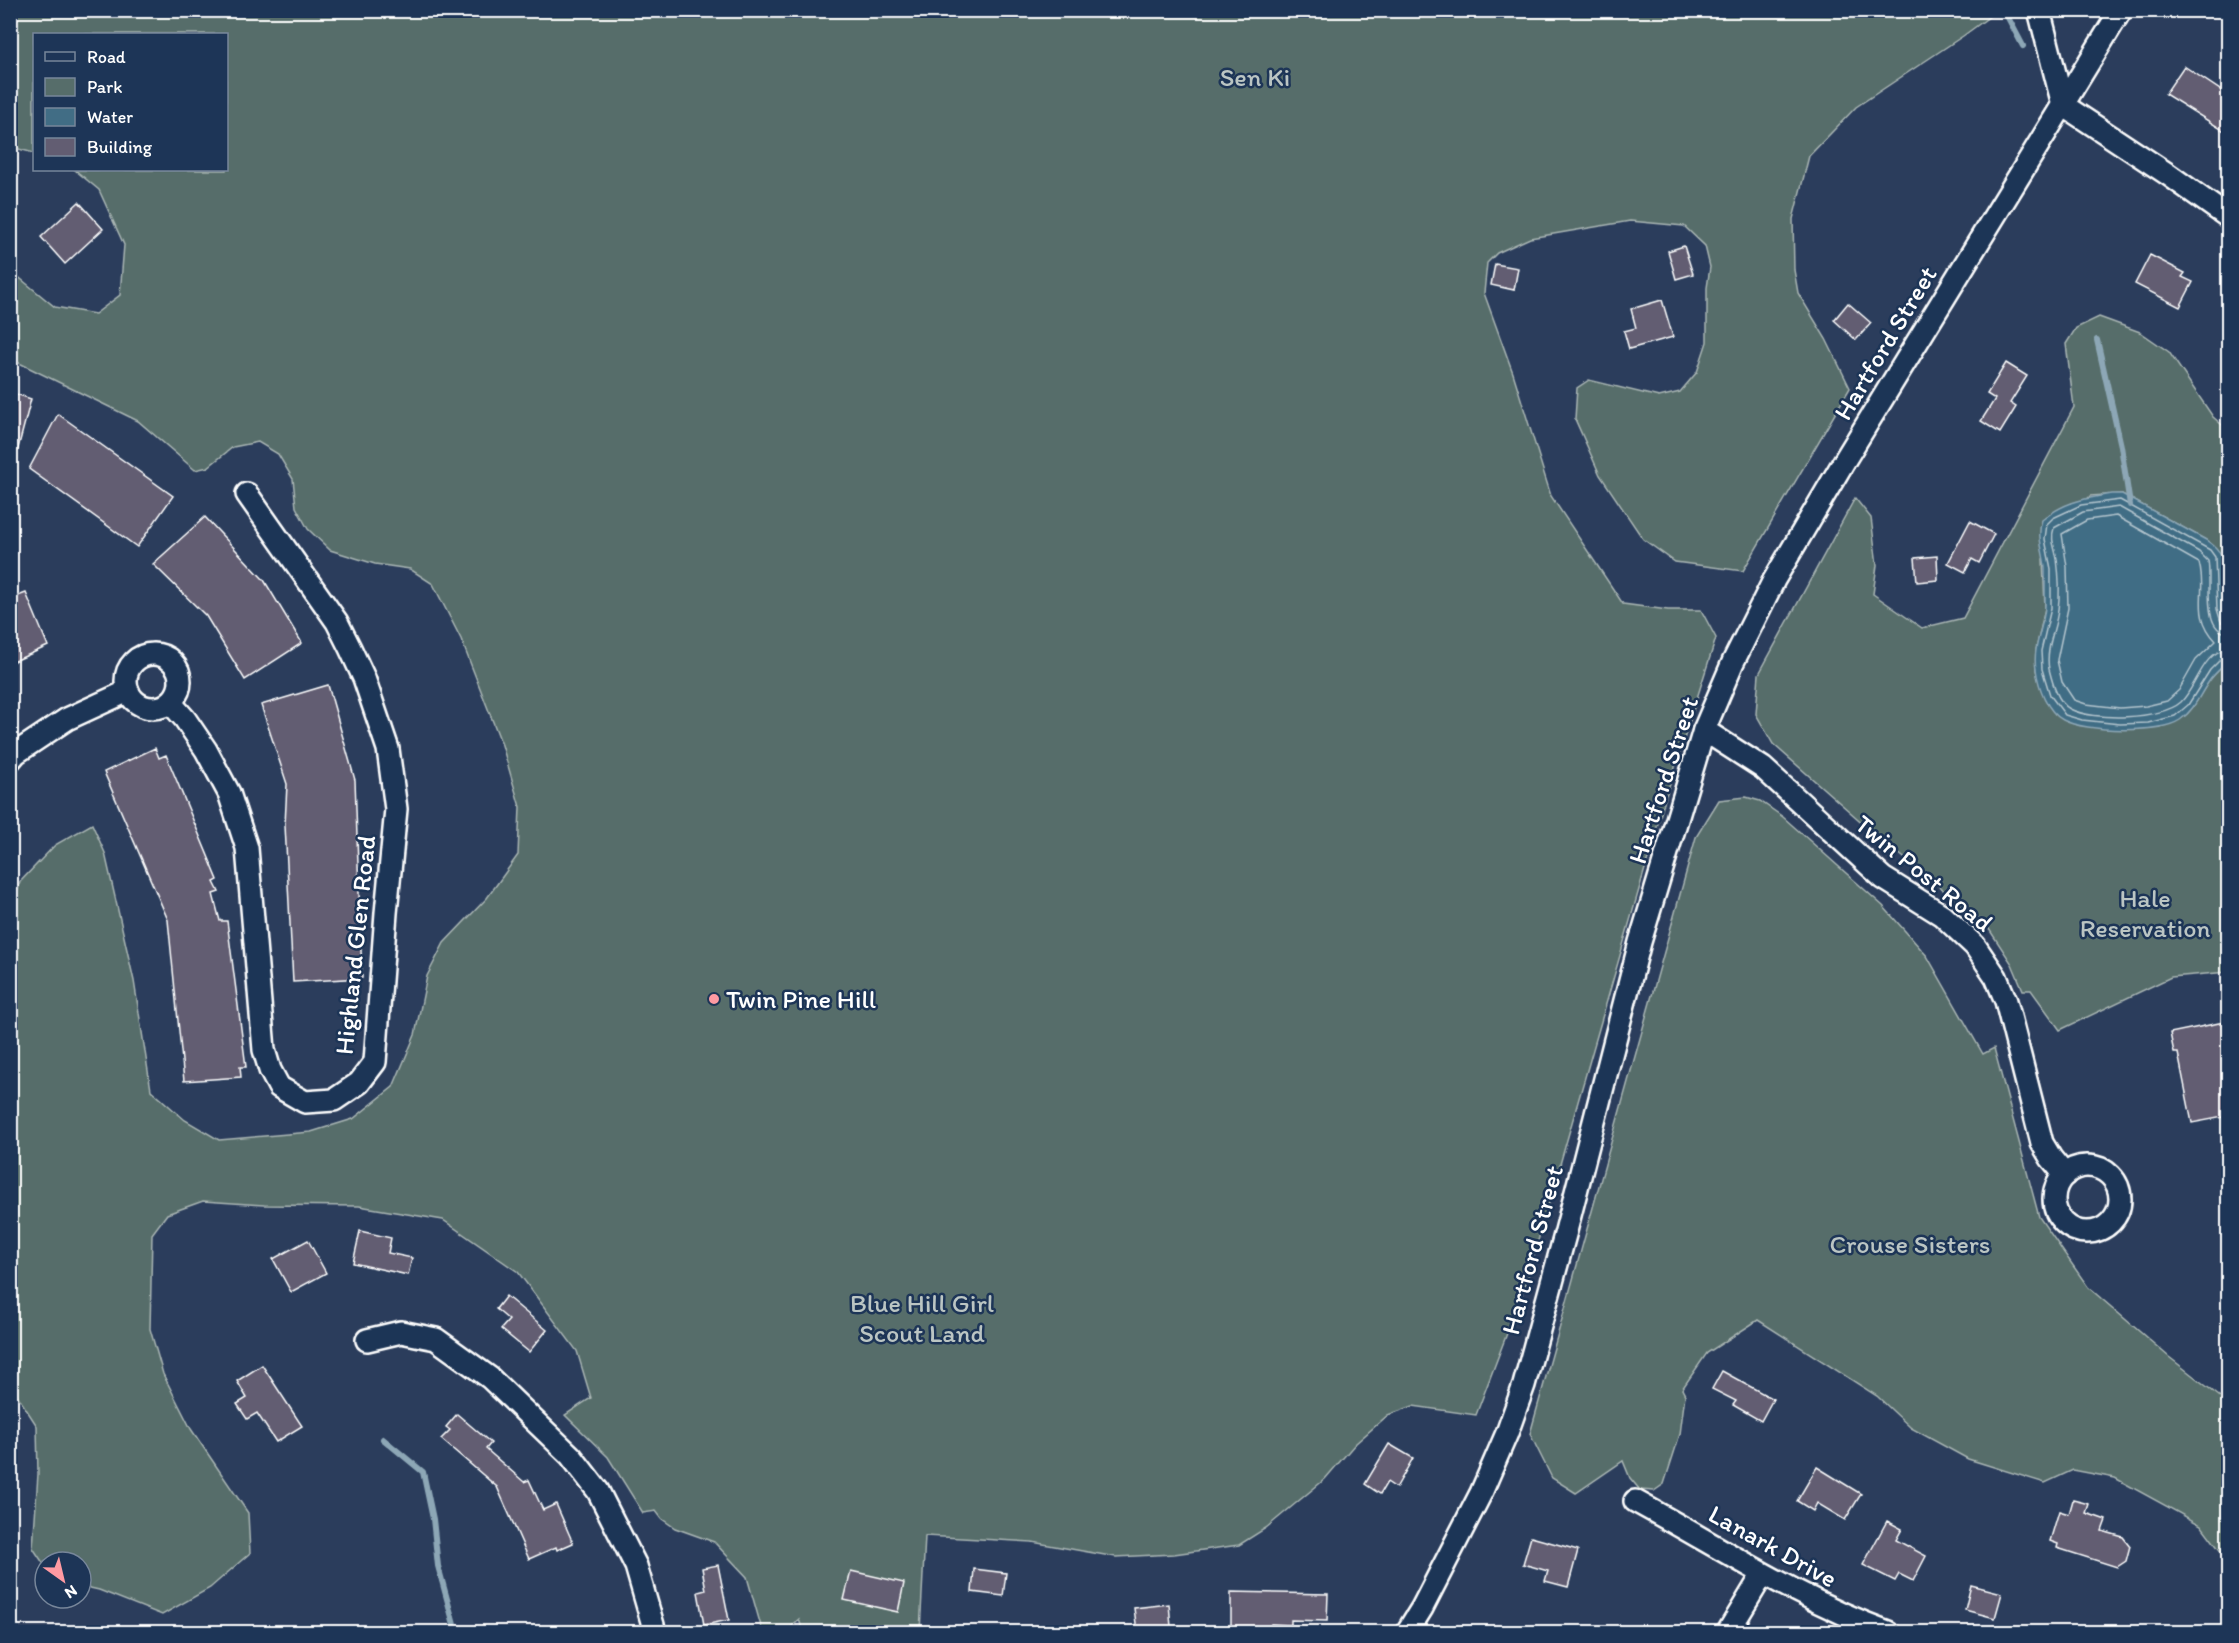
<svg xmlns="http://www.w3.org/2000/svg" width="2239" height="1643" viewBox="0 0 2239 1643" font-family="Itim,sans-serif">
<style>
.green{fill:#566d6a;stroke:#aab6b4;stroke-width:1.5}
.water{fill:#416d85;stroke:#8da7b6;stroke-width:1.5}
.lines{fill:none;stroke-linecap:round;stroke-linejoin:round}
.shore{stroke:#b3c5ce;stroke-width:1.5}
.stream{stroke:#8da7b6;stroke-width:6}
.building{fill:#625d72;stroke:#fff;stroke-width:1.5}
.minor-casing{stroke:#fff;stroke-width:26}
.minor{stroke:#1d3557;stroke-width:21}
.poi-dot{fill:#ff9aa2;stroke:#1d3557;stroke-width:2}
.labels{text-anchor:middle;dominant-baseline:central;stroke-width:5;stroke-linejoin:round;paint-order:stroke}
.park-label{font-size:26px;fill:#bbc5c3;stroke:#1d3557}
.street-label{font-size:26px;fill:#fff;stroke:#1d3557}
.poi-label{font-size:26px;fill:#fff;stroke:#1d3557;text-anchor:start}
</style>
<rect width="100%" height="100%" fill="#2b3d5c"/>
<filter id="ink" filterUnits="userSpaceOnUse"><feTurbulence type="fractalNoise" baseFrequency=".0167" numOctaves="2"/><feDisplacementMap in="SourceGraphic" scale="12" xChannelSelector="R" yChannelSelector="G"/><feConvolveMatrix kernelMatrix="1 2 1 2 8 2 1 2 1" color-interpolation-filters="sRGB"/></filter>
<g filter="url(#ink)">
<g class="green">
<polygon points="11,11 1997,11 1963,36 1856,107 1809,156 1793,219 1794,270 1798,293 1826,339 1850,388 1743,571 1675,562 1643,539 1600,475 1575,419 1577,388 1589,380 1659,397 1680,392 1697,372 1707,342 1707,288 1710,267 1705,246 1684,226 1630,221 1530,238 1497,253 1487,263 1484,293 1513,373 1551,496 1623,604 1668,610 1701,610 1716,638 1665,799 1525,1286 1476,1415 1413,1406 1388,1415 1355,1444 1325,1479 1266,1528 1239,1545 1174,1554 1116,1557 1032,1542 925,1536 920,1632 803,1632 799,1619 786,1632 770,1632 762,1630 747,1577 714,1542 675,1528 662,1519 656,1511 643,1513 608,1457 565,1415 591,1398 577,1351 518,1272 443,1220 359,1206 264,1205 203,1201 167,1214 152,1234 150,1329 163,1374 191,1429 248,1513 250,1553 210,1588 162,1615 99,1590 81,1586 81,1562 45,1562 45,1566 33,1548 38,1474 37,1426 10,1384 10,917 20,882 55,845 92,824 105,853 134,981 151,1090 185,1120 219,1140 311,1132 353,1119 393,1087 415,1035 427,976 444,943 487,898 518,855 520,807 502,745 461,639 433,584 410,569 375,564 330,550 308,529 296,507 293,479 278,454 258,442 233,447 208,467 195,470 138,421 11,359 10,270 55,307 95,314 120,295 124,245 99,190 75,170 226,170 226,34 34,34 34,153 11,147"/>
<path d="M 2099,317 L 2140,332 L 2169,352 L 2213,417 L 2228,430 L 2228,636 L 2223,608 L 2221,555 L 2206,540 L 2122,494 L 2090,496 L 2043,559 L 2045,608 L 2036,650 L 2036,670 L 2041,689 L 2055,714 L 2168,724 C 2195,718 2197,694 2213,676 C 2219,669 2225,666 2228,658 L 2228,972 L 2171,977 L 2060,1030 L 2031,990 L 2023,990 L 2012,964 L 1987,926 L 1875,834 L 1773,744 L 1756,714 L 1759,674 L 1855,498 L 1871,518 L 1877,565 L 1873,594 L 1922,628 L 1963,618 L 2074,407 L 2066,344 L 2076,328 Z"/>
<polygon points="1746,797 1760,801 1783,817 1883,906 1927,956 1983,1054 1994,1048 2039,1217 2088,1287 2169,1357 2228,1403 2228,1561 2201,1525 2115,1478 2073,1470 2045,1483 1968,1459 1911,1428 1877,1396 1758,1320 1707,1353 1682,1389 1685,1395 1680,1434 1664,1484 1654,1491 1640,1490 1630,1478 1623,1461 1576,1493 1552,1478 1530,1434 1696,837 1719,800"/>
</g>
<path class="water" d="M 2111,494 L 2122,494 L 2206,540 C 2213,545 2219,549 2222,557 C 2226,574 2221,592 2224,609 C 2226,627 2230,642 2228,660 C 2222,668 2215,673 2210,680 C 2199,695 2195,710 2180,720 C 2159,734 2085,732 2063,720 C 2047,712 2038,686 2036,669 C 2032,647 2044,627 2045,606 C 2045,594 2045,581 2045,569 C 2044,551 2036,538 2042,520 C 2065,501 2084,499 2111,494 Z"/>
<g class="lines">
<g class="shore">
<path d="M 2116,516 L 2199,563 C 2208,593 2190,613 2216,641 L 2196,660 L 2179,690 L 2167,701 L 2146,706 L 2120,708 L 2086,704 L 2074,700 L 2062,682 L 2057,660 L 2068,608 L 2067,567 L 2062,534 L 2087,520 Z"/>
<polyline points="2228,625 2221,622 2217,609 2215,557 2210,550 2120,500 2081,505 2053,518 2047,524 2045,539 2051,569 2051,608 2041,651 2042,669 2050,695 2065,715 2082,720 2120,724 2148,723 2175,716 2188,705 2210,670 2222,658 2228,657"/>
<path d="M 2228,633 C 2201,631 2212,580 2208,561 L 2199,552 L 2119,507 L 2083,512 L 2054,528 C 2050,539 2055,548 2057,559 C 2059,574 2060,595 2058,610 C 2056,629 2045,649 2049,669 C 2052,681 2057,702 2070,709 C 2093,721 2161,720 2181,702 C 2196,688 2203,651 2228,649"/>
</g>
<g class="stream">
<polyline points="2004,10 2023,46"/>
<polyline points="2097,340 2121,446 2130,505"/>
<polyline points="383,1439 423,1472 433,1519 438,1566 456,1632"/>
</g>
</g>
<g class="building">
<polygon points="2184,66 2229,96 2229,134 2165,94"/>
<polygon points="79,202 103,229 65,264 41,237"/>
<polygon points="1684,246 1693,274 1676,279 1668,251"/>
<polygon points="2150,255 2185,273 2182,277 2193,282 2180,307 2135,284"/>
<polygon points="1495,264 1518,268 1514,290 1491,285"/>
<polygon points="1662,300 1673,337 1629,349 1624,331 1636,328 1631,309"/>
<polygon points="1848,303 1871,323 1856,340 1834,320"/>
<polygon points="2006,363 2027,376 2010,403 2016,407 2000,433 1981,421 1995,399 1987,394"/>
<polygon points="10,392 31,399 16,456 10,456"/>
<polygon points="58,414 173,496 137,547 29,469"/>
<polygon points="205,517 264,580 302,643 245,680 206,616 153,564"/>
<polygon points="1970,521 1994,534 1979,563 1972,559 1965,572 1948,563"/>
<polygon points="1937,556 1938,580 1917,582 1915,558"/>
<polygon points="26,593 48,646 10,663 10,599"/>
<polygon points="328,685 355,780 362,978 293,982 285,825 287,784 261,705"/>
<polygon points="155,748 159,758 166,755 218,880 214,882 219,892 213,894 220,921 227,921 246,1067 240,1067 241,1077 184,1081 168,920 104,772"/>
<polygon points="2229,1021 2229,1116 2192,1123 2178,1053 2174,1053 2170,1033"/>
<polygon points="360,1231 391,1238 388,1253 412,1258 408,1275 353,1263"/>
<polygon points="308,1240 326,1273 291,1292 273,1259"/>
<polygon points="506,1296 547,1330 529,1352 501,1329 509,1320 496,1309"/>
<polygon points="262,1365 302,1426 276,1442 257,1413 247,1419 237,1404 247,1398 237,1381"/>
<polygon points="1722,1371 1773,1399 1761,1421 1733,1405 1736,1401 1712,1389"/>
<polygon points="457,1414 491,1443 486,1449 524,1482 529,1480 543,1510 556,1504 573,1543 557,1550 556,1547 529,1559 497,1487 441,1439 450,1430 446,1427"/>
<polygon points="1389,1444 1413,1458 1396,1488 1387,1482 1380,1494 1365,1484"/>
<polygon points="1817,1467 1861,1494 1845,1520 1817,1503 1813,1511 1797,1501"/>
<polygon points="2073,1500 2089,1504 2086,1513 2106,1520 2102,1531 2123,1537 2130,1546 2126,1561 2117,1567 2057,1548 2058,1544 2050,1541 2059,1511 2069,1514"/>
<polygon points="1887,1521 1902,1529 1896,1540 1926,1556 1913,1581 1899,1574 1895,1581 1863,1565"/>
<polygon points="1531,1537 1578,1550 1568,1587 1545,1581 1548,1571 1523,1564"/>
<polygon points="718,1565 729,1620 704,1625 698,1592 706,1590 702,1568"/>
<polygon points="974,1569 1006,1573 1003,1596 972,1592"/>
<polygon points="851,1571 904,1583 898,1612 844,1600"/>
<polygon points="1971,1585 2002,1593 1995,1618 1965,1610"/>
<polygon points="1231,1592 1328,1594 1327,1621 1291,1620 1291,1625 1271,1624 1270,1627 1231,1627"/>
<polygon points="1169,1604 1171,1627 1137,1631 1134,1608"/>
</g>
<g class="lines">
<defs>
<g id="minor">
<polyline points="2039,10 2063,105 2169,175 2228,217"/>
<circle cx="153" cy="681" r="27"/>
<polyline points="170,702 185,719 206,750 229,793 247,848 264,1050 270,1070 279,1087 305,1102 334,1100 359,1083 375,1062 386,913 396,809 388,749 364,678 350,648 337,622 247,494"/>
<polyline points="1704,730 1763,768 1883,878 1942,915 1975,946 1996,977 2006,1001 2042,1143 2051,1158 2065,1175"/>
<polyline points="10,760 16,753 67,719 128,691"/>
<circle cx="2087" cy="1199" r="33"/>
<polyline points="367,1340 401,1332 436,1339 490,1378 571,1456 598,1491 636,1566 655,1632"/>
<path d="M 1635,1501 C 1718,1546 1798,1599 1888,1632"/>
<polyline points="1407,1632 1422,1608 1481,1493 1507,1433 1524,1385 1566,1231 1640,942 1704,730 1733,662 1774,580 1846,458 2121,10"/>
<polyline points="1728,1632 1763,1574"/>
</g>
</defs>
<use href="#minor" class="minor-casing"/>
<use href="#minor" class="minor"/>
</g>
</g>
<circle class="poi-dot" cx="714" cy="999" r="6"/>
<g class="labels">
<g class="park-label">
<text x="1255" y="77">Sen Ki</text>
<text x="2145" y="898">Hale<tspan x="2145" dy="30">Reservation</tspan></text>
<text x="1910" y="1244">Crouse Sisters</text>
<text x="922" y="1303">Blue Hill Girl<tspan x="922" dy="30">Scout Land</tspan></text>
</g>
<g class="street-label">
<text transform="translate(1885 343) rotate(-59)">Hartford Street</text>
<text transform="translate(1663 780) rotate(-72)">Hartford Street</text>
<text transform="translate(1924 873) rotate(39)">Twin Post Road</text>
<text transform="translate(355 945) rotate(-84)">Highland Glen Road</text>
<text transform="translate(1532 1250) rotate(-75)">Hartford Street</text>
<text transform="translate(1773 1546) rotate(29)">Lanark Drive</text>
</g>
<g class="poi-label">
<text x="726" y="999">Twin Pine Hill</text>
</g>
</g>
<rect width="2239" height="1643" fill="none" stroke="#1d3557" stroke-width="36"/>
<rect x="18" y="18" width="2203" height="1607" fill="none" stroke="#fff" stroke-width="2" filter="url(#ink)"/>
<rect x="33" y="33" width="195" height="138" fill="#1d3557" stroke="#77869a" stroke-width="1.5"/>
<rect x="45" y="52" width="30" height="9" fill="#1d3557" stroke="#77869a" stroke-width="1.5"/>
<text x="87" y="63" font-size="18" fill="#ffffff">Road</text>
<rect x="45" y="78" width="30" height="18" fill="#566d6a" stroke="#77869a" stroke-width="1.5"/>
<text x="87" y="93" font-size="18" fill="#ffffff">Park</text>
<rect x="45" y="108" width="30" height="18" fill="#416d85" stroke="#77869a" stroke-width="1.5"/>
<text x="87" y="123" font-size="18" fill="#ffffff">Water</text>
<rect x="45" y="138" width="30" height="18" fill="#625d72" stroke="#77869a" stroke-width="1.5"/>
<text x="87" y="153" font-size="18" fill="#ffffff">Building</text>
<g transform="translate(63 1580) rotate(146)"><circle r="28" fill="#1d3557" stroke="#77869a" stroke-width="1.5"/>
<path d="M0-4.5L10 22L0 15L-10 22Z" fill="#ff9aa2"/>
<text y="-9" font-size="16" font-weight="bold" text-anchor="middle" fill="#ffffff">N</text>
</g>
</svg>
